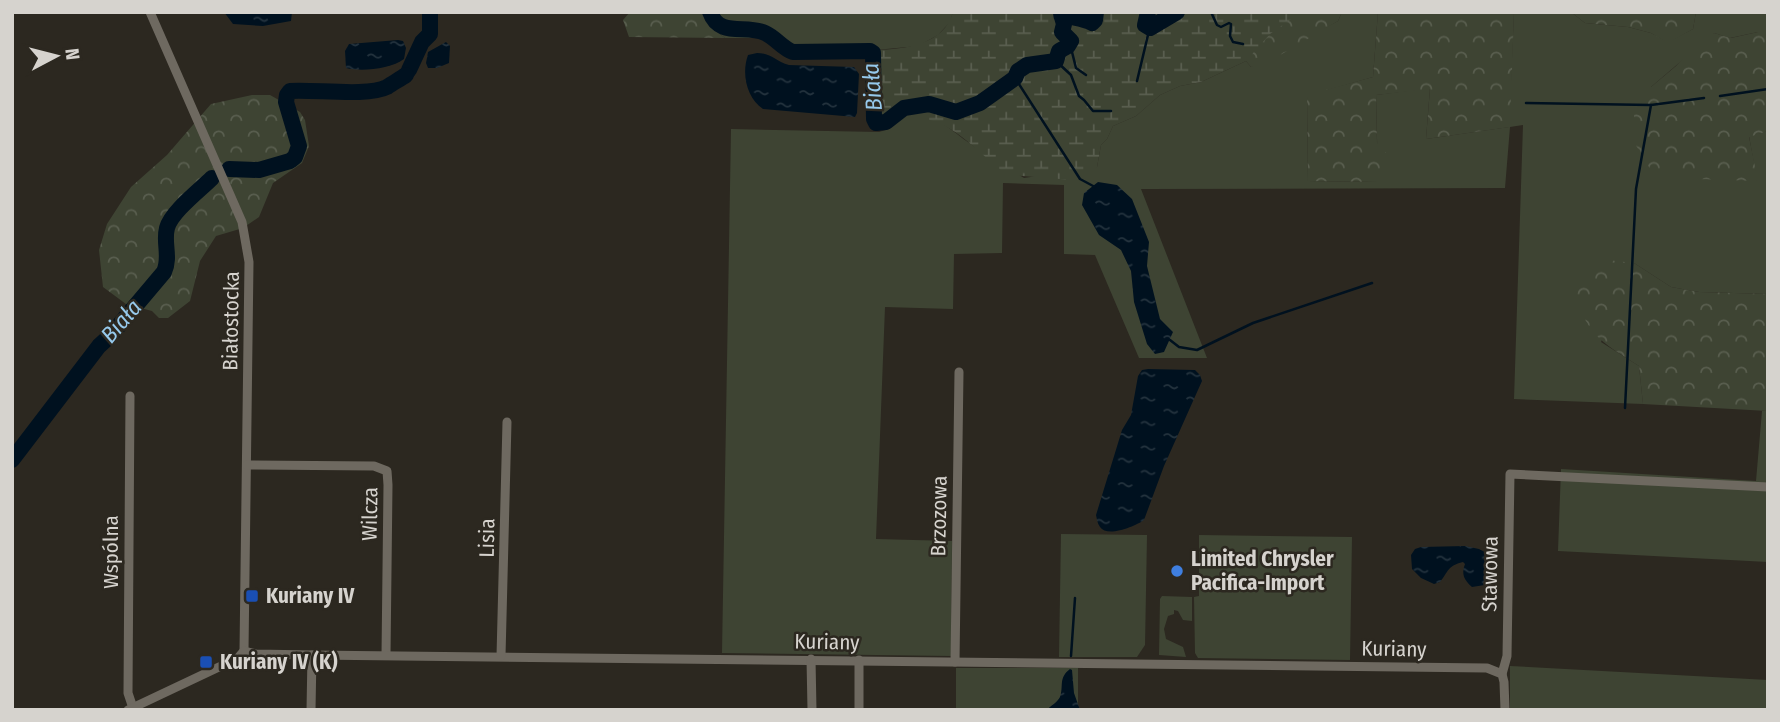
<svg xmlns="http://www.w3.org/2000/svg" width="1780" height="722" viewBox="0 0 1780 722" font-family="'Fira Sans Condensed',sans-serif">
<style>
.grass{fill:#3e4433}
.forest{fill:url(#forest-crowns)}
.wetland{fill:url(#wetland-marsh)}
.water{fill:url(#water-ripples)}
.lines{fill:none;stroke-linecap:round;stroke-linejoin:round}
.stream{stroke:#00111f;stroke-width:2.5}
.river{stroke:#00111f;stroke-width:16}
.street{stroke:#6e6960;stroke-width:9}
.shop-dot{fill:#3f7fe0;stroke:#2c2820;stroke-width:2.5}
.transit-dot{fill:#1a4fb4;stroke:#2c2820;stroke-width:2.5}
.labels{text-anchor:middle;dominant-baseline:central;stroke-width:5;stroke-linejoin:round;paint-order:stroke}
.street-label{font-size:21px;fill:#d6d3ce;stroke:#2c2820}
.poi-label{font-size:21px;font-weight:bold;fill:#d6d3ce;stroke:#2c2820;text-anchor:start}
.water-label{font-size:23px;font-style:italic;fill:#96c9ec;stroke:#2c2820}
</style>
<defs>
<pattern id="forest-crowns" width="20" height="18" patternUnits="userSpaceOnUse" patternTransform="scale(1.75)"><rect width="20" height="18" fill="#3e4433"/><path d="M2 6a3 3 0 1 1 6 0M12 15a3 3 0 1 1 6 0" fill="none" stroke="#595e4f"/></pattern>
<pattern id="wetland-marsh" width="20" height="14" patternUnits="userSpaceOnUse" patternTransform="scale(1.75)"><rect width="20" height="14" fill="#3e4433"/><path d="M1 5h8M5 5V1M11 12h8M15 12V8" fill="none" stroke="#595e4f"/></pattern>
<pattern id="water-ripples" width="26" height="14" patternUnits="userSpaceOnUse" patternTransform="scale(1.75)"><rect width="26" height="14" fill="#00111f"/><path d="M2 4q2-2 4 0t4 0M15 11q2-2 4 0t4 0" fill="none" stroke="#24333e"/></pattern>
</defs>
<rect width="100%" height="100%" fill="#2c2820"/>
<g class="grass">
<polygon points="704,12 953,12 950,22 938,35 918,46 876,50 869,56 789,56 761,38 725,38 709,26"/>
<path d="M 1342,12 L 1378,12 L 1373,77 L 1307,96 L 1308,181 L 1378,182 L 1376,95 L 1430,88 L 1426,139 L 1509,127 L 1514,12 L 1571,12 L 1585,23 L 1628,27 L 1651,33 L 1668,42 L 1693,29 L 1696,12 L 1768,12 L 1768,46 L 1758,32 L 1730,38 L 1714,33 L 1651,87 L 1757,181 L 1749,136 L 1768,131 L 1768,294 L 1699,292 L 1671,287 L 1634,263 L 1601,342 L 1639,366 L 1643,404 L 1514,399 L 1523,125 L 1510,127 L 1505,188 L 1141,189 L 1207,358 L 1139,358 L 1095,255 L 1064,254 L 1064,185 L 1003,183 L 1002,253 L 954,254 L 953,309 L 885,307 L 876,539 L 952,541 L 951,656 L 722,653 L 731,129 L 879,132 L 889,129 L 902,116 C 938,114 946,127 972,145 C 988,157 1007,167 1024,178 L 1097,167 L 1101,145 L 1107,139 L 1113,126 L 1136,116 L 1160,95 L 1180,86 L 1201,82 L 1246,61 L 1251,67 L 1338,21 Z"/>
<polygon points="1762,411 1768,411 1768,562 1558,551 1561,469 1756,481"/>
<polygon points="1061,534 1147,535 1145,645 1137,657 1059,657"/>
<polygon points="1199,535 1352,537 1350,660 1198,658 1195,653 1194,597 1199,596"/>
<polygon points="1162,596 1192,597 1192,621 1183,620 1178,611 1174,610 1174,614 1168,616 1164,629 1166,639 1183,647 1186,657 1159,655 1160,599"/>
<polygon points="1510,666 1768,680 1766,710 1510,710"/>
<rect x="956" y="668" width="122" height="42"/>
</g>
<g class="forest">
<polygon points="630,12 704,12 709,26 725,38 629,37 623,20"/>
<polygon points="1232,12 1342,12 1338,21 1263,65 1251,67 1246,61"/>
<polygon points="1378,12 1514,12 1510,127 1426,139 1430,89 1376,95 1377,143 1399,167 1378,182 1308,181 1307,95 1373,77"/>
<polygon points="1571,12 1696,12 1693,29 1668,43 1651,33 1628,27 1585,23"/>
<polygon points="1768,13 1768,131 1749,137 1758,181 1698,179 1652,172 1632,139 1635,106 1651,87 1676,66 1704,36 1714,33 1731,38 1758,32"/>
<polygon points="252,95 270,95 300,112 305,120 309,146 302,163 273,183 259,217 243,228 216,236 200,261 190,301 168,318 159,318 152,311 126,304 103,287 99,250 107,224 131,187 167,155 211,104"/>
<path d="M 1607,260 L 1634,263 L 1671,287 L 1699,292 L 1768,294 L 1768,411 L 1643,404 L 1639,366 C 1600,341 1584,334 1574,285 L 1582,270 Z"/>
</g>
<path class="wetland" d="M 953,12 L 1301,12 L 1270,34 L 1246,61 L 1201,82 L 1180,86 L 1160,95 L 1136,116 L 1113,126 L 1107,139 L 1101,145 L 1097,167 L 1089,177 L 1073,180 L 1011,175 L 1002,171 C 963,139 948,114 892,116 L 886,122 L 876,123 L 873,53 L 876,50 C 905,49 944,45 953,12 Z"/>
<g class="water">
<polygon points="224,12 292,12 291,21 263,26 233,24"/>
<path d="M 398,40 L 403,41 L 406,48 L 404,59 C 391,69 361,72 346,68 L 345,51 L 349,44 Z"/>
<polygon points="446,42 450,46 449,63 437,68 428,68 426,63 428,52"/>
<path d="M 757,53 C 772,53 776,62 789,65 L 854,67 L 859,74 L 857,113 L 855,117 L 763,109 C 747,98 741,74 748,55 Z"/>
<polygon points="1098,182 1117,185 1132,199 1149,242 1147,266 1160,319 1173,332 1164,352 1155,354 1147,344 1134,302 1131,271 1121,250 1099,235 1082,205 1084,193"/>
<path d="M 1148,369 L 1195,370 L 1200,375 L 1202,381 L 1164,466 L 1144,520 C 1136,526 1107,538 1100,527 C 1097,523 1097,519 1096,515 L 1122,430 L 1131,415 L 1138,376 L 1142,370 Z"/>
<path d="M 1465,546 L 1479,549 L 1490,555 C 1494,565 1496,574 1491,584 L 1472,587 C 1464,580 1461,574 1465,564 L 1463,562 C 1447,566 1449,571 1440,582 L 1434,584 L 1421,578 L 1412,569 L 1411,555 L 1415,549 L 1421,547 Z"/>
<path d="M 1070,669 L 1072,670 L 1074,693 L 1080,710 L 1047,710 C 1051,705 1057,703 1060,697 C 1064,686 1058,678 1070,669 Z"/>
</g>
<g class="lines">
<g class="stream">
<polyline points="1054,12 1055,18 1062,19"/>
<polyline points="1211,12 1217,25 1221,27 1229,23 1231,24 1230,36 1233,42 1243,44"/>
<polyline points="1068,46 1072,52 1076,68 1086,75"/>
<polyline points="1056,61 1071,75 1079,96 1084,100 1093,111 1111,111"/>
<polyline points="1015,78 1080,179 1095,187"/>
<polyline points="1137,81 1148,35 1153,32 1154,26"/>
<polyline points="1720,96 1768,89"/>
<polyline points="1526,103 1651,105"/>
<polyline points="1170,340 1179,347 1197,350 1253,323 1372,283"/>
<polyline points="1625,408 1636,189 1651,105 1704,98"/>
<polyline points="1071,656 1075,598"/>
</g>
<g class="river">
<path d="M 710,12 C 719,38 746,24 765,33 C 776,38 782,48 793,52 L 870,51 L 873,53 L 874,119 L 876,123 L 886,122 L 904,108 L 929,104 L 956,112 L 980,103 L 1015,78 L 1018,71 L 1027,65 L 1056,61 L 1059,51 L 1068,46 L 1071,41 L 1062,32 L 1064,24 L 1062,17 L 1064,15 C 1073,18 1083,18 1092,23 L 1095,20 L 1096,12"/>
<polyline points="1148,12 1145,25 1150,28 1177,12"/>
<polyline points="409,70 422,42 430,34 430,12"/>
<path d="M 229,169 L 259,170 L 290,161 L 295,157 L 299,146 L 286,102 L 287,95 L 290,91 C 313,89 368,97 387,87 C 393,83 400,79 406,75"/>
<path d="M 12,460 L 99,346 L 110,336 L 164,272 C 171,257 163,243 167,228 C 171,212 200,190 212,178"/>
</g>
<g class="street">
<polyline points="150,12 242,222 249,262 244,651"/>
<polyline points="130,396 128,693 133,708"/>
<polyline points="247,465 374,466 387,471 388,485 386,655"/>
<polyline points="244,651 256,654 312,655 1487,668 1502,674 1504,682 1505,710"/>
<polyline points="501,656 507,422"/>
<polyline points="811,659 812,710"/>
<polyline points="955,662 959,372"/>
<polyline points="1502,674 1507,656 1510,474 1768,487"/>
<polyline points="128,710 238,658 244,651"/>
<polyline points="311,710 312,655"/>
<polyline points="859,710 859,660"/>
</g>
</g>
<circle class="shop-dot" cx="1177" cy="571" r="7"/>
<g class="transit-dot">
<rect x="245" y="589" width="14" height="14" rx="3.5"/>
<rect x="199" y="655" width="14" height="14" rx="3.5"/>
</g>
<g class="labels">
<g class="street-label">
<text transform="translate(231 321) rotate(-89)">Białostocka</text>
<text transform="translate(370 514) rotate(-89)">Wilcza</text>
<text transform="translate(939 516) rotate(-89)">Brzozowa</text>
<text transform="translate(487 538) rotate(-89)">Lisia</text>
<text transform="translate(111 552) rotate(-90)">Wspólna</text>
<text transform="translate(1490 574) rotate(-89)">Stawowa</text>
<text transform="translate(827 642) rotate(1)">Kuriany</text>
<text transform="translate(1394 649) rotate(1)">Kuriany</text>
</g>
<g class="poi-label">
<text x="1191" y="559">Limited Chrysler<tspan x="1191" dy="24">Pacifica-Import</tspan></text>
<text x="266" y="596">Kuriany IV</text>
<text x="220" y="662">Kuriany IV (K)</text>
</g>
<g class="water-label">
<text transform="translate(872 87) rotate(-95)">Biała</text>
<text transform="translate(121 321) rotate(-49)">Biała</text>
</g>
</g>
<rect width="1780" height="722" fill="none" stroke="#d6d3ce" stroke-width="28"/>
<g transform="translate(56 56) rotate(83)" stroke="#2c2820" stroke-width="5" paint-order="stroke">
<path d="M0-5L12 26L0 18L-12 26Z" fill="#d6d3ce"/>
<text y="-10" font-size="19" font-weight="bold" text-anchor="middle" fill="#d6d3ce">N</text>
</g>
</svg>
